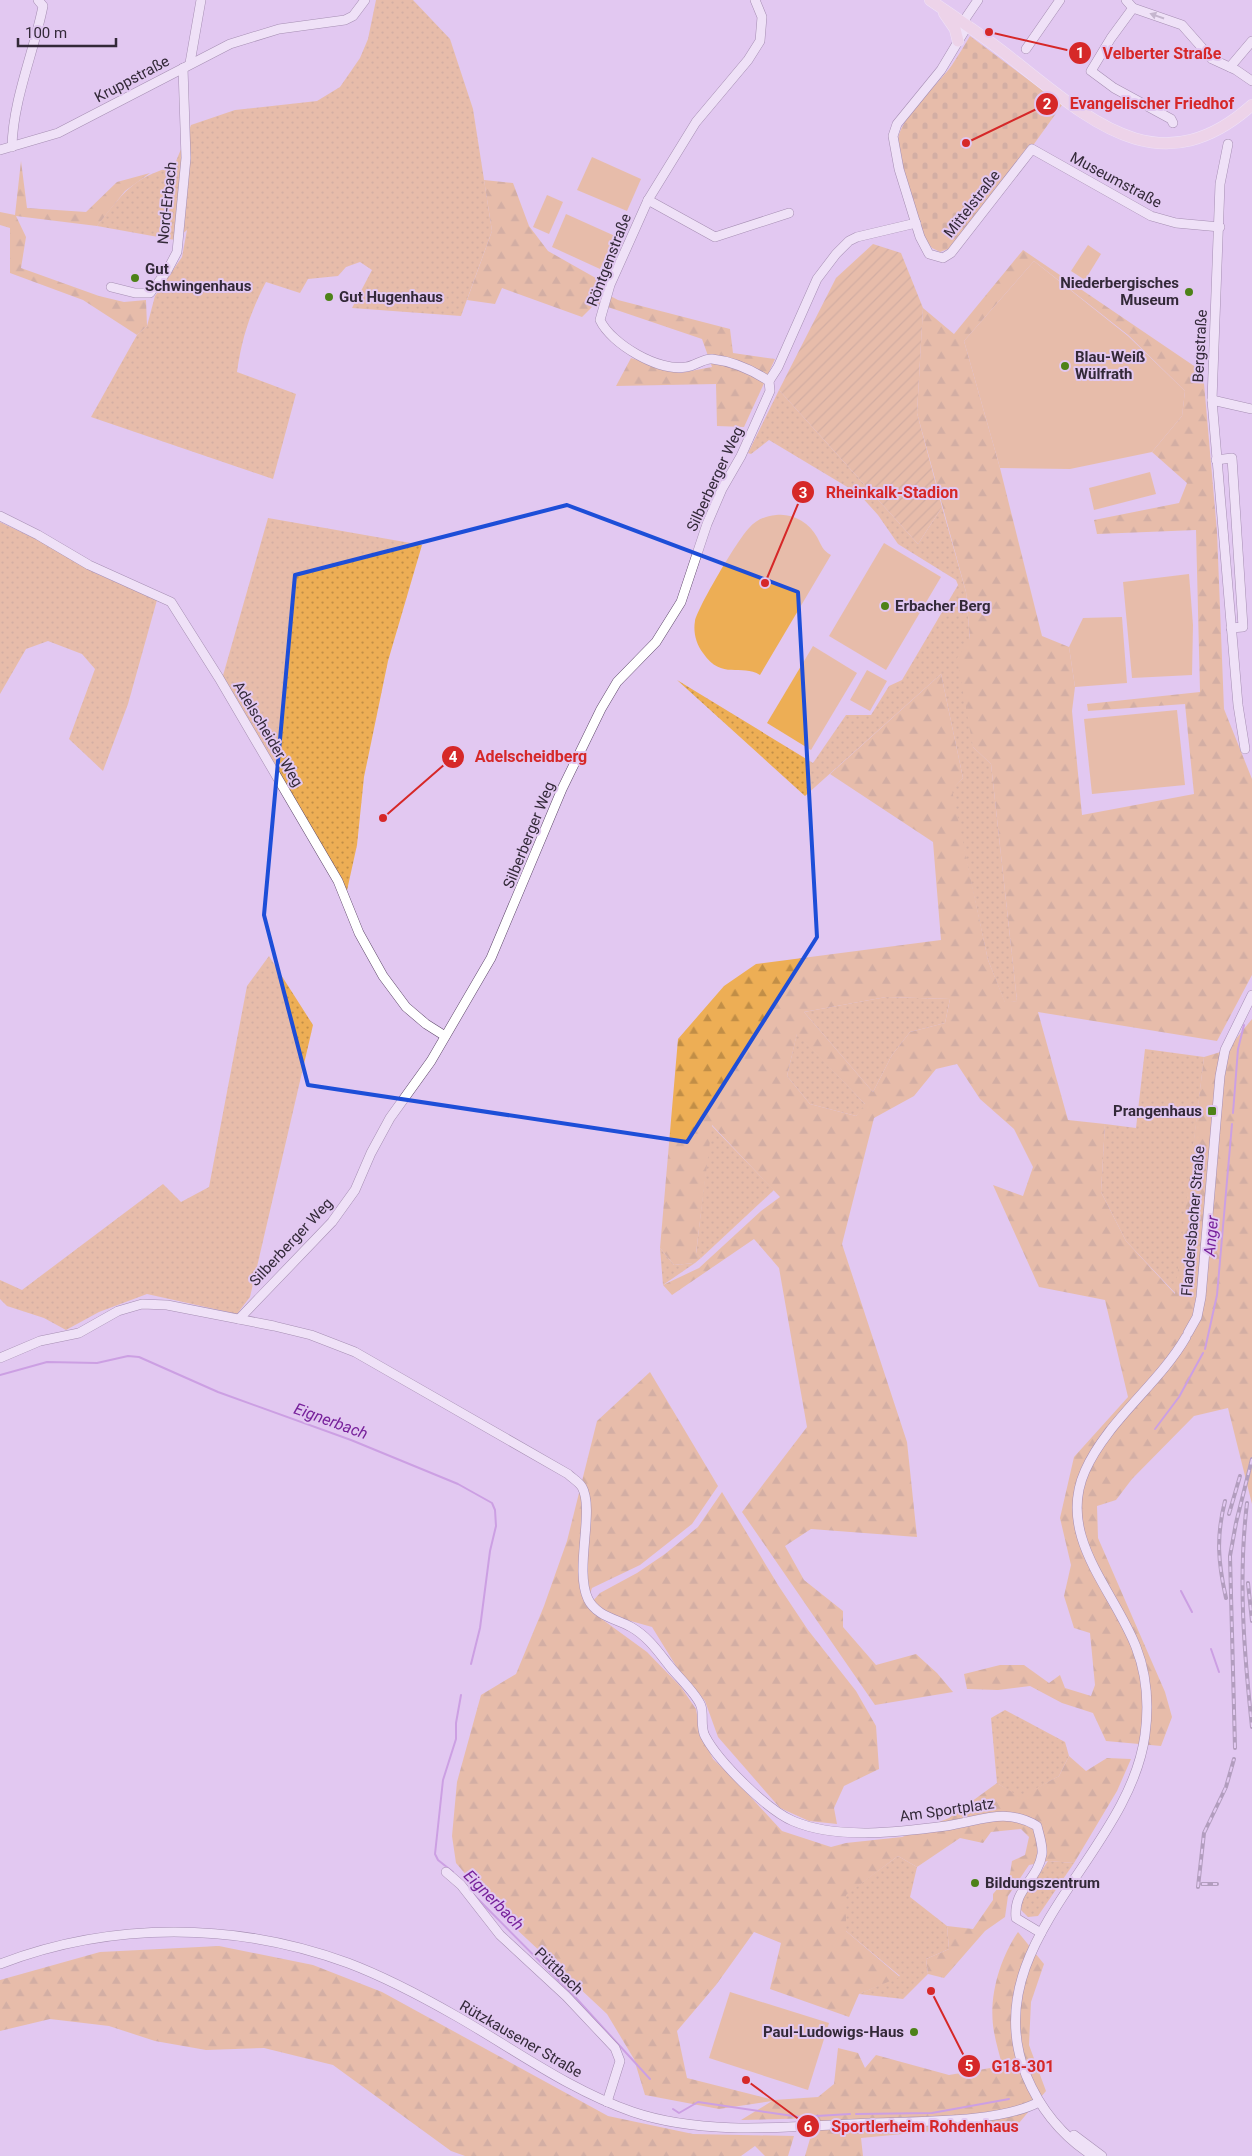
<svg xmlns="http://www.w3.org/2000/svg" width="1252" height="2156" viewBox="0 0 1252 2156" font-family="Roboto,sans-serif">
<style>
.grass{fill:url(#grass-dots)}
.forest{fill:url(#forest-firs);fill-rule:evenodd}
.cemetery{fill:url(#cemetery-stones)}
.garden{fill:url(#garden-furrows)}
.pitch{fill:#edae55}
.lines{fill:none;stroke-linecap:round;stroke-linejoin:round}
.stream{stroke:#b16ed3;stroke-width:2}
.minor-casing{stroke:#5d4769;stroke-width:10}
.major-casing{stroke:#fff;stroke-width:12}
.minor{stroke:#fff;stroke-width:9}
.major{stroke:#fadfe1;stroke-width:11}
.rail-casing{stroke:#786881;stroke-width:4}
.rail{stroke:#e2c8f1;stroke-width:2;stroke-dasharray:5.5;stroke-linecap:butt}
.oneway{fill:#a39fa5}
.marked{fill:none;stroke:#1d4ed8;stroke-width:4;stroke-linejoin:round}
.poi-dot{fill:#4d8218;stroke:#e2c8f1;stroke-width:2}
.labels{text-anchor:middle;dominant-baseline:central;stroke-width:4;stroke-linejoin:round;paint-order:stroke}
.street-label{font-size:15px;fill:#332938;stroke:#e2c8f1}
.poi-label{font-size:15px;font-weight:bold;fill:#332938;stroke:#e2c8f1;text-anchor:start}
.water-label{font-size:16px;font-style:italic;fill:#77219b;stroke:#e2c8f1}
.leader{fill:none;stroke:#d62828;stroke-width:2}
.callout-dot{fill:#d62828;stroke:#e2c8f1;stroke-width:2}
.mark-label{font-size:15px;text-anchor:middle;font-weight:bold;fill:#fff}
.callout-label{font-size:16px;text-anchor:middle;font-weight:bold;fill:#d62828;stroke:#e2c8f1;stroke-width:4;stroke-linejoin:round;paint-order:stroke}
</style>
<defs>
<pattern id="grass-dots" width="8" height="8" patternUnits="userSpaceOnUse" patternTransform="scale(1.25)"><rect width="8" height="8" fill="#edae55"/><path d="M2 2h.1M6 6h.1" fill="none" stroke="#c18e47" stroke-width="1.8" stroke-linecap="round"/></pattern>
<pattern id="forest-firs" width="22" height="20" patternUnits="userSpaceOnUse" patternTransform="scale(1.25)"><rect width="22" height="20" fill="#edae55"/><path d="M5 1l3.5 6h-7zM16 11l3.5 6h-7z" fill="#c18e47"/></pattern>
<pattern id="cemetery-stones" width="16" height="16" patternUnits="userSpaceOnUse" patternTransform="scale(1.25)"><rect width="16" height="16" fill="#edae55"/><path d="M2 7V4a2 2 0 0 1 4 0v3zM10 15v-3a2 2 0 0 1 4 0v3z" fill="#c18e47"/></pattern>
<pattern id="garden-furrows" width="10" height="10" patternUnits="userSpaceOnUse" patternTransform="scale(1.25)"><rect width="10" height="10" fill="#edae55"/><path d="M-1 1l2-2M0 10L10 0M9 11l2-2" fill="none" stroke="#c18e47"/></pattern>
</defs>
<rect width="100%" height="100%" fill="#e2c8f1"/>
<g class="grass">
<path d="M 376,0 L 413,0 L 450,39 L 473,109 L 492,231 L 461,316 L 352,308 L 372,270 L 360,262 L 346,267 L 338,276 L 308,279 L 300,293 L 266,282 C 250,313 242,337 237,372 L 296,394 L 273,479 L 91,417 L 137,335 L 147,326 L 155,296 L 182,257 L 187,230 L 175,240 L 97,226 C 123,193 132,178 174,166 L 191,125 L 235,110 L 317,101 L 340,87 L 360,58 L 368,39 Z"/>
<polygon points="779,390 918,544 942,507 966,592 970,640 973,747 991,764 1017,1001 1005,1003 988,960 951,790 963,778 941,674 805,796 677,680 813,763 846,715 871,715 889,686 902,680 958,585 956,580 898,544 878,515 859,494 769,440 751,454 748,453"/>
<polygon points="268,518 422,545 388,661 364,777 357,845 346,895 222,679"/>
<polygon points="0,522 44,543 95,573 157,600 128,704 103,771 69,739 95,669 82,654 48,641 26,649 0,694"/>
<polygon points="269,956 313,1025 250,1297 237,1314 147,1294 99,1312 66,1330 44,1318 7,1306 0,1299 0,1280 22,1290 163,1184 181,1202 209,1187 247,986"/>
<polygon points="886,997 950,999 945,1023 910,1032 892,1055 873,1092 804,1012"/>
<polygon points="797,1033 866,1105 856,1116 810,1104 787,1076"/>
<polygon points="1145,1049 1204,1057 1176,1294 1126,1241 1101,1192 1105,1124 1136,1128"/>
<polygon points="711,1125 774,1190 701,1258 696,1254"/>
<polygon points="660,1248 674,1265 695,1263 663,1285"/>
<polygon points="1005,1710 1065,1742 1069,1756 1059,1776 1020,1798 997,1783 991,1718"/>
<polygon points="898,1856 917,1867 910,1897 947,1926 949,1949 926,1959 928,1974 903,1999 859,1994 900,1976 846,1931 845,1895"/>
<polygon points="1048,1861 1074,1863 1038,1916 1028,1917 1021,1910 1022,1900"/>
</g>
<g class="forest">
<polygon points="21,161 27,208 86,212 117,182 150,173 125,191 97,226 16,216 26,237 21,268 99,296 124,302 146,300 147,326 137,335 83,300 10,273 10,228 0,225 0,212 15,215"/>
<polygon points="484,180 513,183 529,226 548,251 601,281 597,289 618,300 730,329 733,353 775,359 744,427 717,426 716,384 616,386 631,358 680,373 712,367 702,339 596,303 582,317 502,288 495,304 467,300 492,231"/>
<path d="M 1023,250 L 1203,372 L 1217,532 L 1224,709 L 1252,779 L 1252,975 L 1217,1041 L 1038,1012 L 1068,1120 L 1105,1124 L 1101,1192 L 1126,1241 L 1175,1294 L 1204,1057 L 1227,1050 L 1252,1019 L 1252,1504 L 1228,1408 L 1194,1416 L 1132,1479 L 1116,1500 L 1097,1506 L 1098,1538 L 1165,1692 L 1172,1717 L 1161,1746 L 1106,1741 L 1093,1713 L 1062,1703 L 1030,1686 L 998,1690 L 967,1689 L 964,1674 L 1000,1665 L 1024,1665 L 1049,1683 L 1060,1675 L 1065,1688 L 1091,1696 L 1095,1685 L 1090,1633 L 1074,1628 L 1064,1596 L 1071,1565 L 1060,1518 L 1074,1457 L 1128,1397 L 1105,1300 L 1039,1287 L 993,1185 L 1023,1196 L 1033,1167 L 1014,1129 L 980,1099 L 957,1064 L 936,1069 L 914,1096 L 874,1118 L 842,1244 L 907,1442 L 917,1537 L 811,1529 L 785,1546 L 804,1580 L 843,1611 L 843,1627 L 876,1665 L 916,1654 L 937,1673 L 953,1692 L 875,1705 L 742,1512 L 807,1427 L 779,1268 L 754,1239 L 672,1295 L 663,1285 L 699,1268 L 761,1211 L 780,1197 L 712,1125 L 696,1253 L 701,1258 L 695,1263 L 674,1265 L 660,1248 L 678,1039 L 724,986 L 756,964 L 941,940 L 933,842 L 830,774 L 941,674 L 963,778 L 952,790 L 988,960 L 1005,1002 L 1017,1001 L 991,764 L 973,747 L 957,658 L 970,640 L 966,592 L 917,413 L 923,308 L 954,334 ZM 1034,261 L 1128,335 L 1185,391 L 1182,416 L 1152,452 L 1187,483 L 1179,503 L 1094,520 L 1097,534 L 1196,530 L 1200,692 L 1087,704 L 1088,711 L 1185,704 L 1194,794 L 1082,815 L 1072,711 L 1075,687 L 1069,647 L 1042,636 L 1000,468 L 964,341 ZM 886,997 L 950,999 L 945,1023 L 910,1032 L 892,1055 L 873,1092 L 804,1012 ZM 797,1034 L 865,1104 L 856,1116 L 810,1104 L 787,1076 Z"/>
<path d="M 650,1372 L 718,1486 L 692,1524 L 640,1565 L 592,1588 L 586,1604 L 599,1617 L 647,1652 L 681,1687 L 696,1709 L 700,1732 L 713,1759 L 736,1781 L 782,1831 L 831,1847 L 846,1843 L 902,1837 L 949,1818 L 997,1783 L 1020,1797 L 1059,1776 L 1069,1756 L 1086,1771 L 1107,1758 L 1131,1759 L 1117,1791 L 1074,1863 L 1048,1861 L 1029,1865 L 1008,1896 L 1005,1917 L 985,1931 L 944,1978 L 928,1974 L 926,1959 L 949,1949 L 947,1926 L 973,1929 L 993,1900 L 993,1894 L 1010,1874 L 1012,1861 L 1025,1855 L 1029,1837 L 1021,1829 L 991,1832 L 983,1843 L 960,1838 L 917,1867 L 898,1856 L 846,1895 L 846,1931 L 900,1977 L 859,1994 L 849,2017 L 770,1989 L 781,1943 L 754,1932 L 716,1985 L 677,2031 L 687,2078 L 774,2100 L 818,2097 L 834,2084 L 838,2048 L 858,2053 L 865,2068 L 876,2055 L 949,2075 L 1002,2066 C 1000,2055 996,2044 994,2032 C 988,1999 999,1960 1018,1932 L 1044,1964 L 1031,2002 L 1029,2045 L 1046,2091 L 1019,2123 L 861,2138 L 863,2156 L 805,2156 L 816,2118 L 741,2120 L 772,2101 L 719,2109 L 645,2095 L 634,2059 L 607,2014 L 494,1908 L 456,1863 L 452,1836 L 457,1782 L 481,1695 L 516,1674 L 544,1606 L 567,1541 L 597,1421 Z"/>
<polygon points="722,1492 778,1585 808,1630 856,1691 876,1726 879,1769 844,1786 834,1808 837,1824 809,1821 780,1808 718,1737 705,1701 681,1674 652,1627 613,1616 592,1602 600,1593 637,1573 665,1554 698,1527"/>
<polygon points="219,1946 313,1965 382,1992 608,2116 693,2134 794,2136 788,2156 765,2156 755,2146 741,2156 465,2156 451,2151 333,2065 264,2048 206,2050 155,2041 109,2026 50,2019 0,2031 0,1980 100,1952"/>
</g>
<path class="cemetery" d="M 970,36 L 1062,105 L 1034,144 L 1029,145 L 955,242 L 948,249 L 940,252 L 932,248 L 926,241 C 917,213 899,170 898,142 C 897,120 939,84 952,65 C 958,56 964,46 970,36 Z"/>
<polygon class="garden" points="873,244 901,253 923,308 917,413 942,507 918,544 779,390 836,278"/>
<g class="pitch">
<polygon points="592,157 641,179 627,211 577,190"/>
<polygon points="547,195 563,202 549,234 533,227"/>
<polygon points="566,214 615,236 600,269 552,247"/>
<polygon points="1088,245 1101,254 1085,280 1071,271"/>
<polygon points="1034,261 1128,336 1185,391 1182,416 1152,452 1070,469 1000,468 964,341"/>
<polygon points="1150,472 1156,494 1094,510 1089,488"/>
<path d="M 776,515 C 792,513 809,522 817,537 C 822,546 822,550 831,555 L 760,675 C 741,663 722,681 703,653 C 696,644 693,632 695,621 C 698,607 738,539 749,528 C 756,520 765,516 776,515 Z"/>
<polygon points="884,543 941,577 886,670 829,636"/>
<polygon points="1189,574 1193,625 1192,675 1132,678 1123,582"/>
<polygon points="1122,617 1127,683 1075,687 1069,647 1083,618"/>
<polygon points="813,646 857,673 811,750 767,723"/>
<polygon points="867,670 887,681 870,711 850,700"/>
<polygon points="1177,710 1185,785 1092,794 1084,719"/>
<polygon points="730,1992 829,2023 808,2090 709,2058"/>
</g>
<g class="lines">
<g class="stream">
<polyline points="1233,1113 1238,1049 1244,1025"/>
<polyline points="1205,1349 1217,1295 1232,1124"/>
<polyline points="0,1375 47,1362 97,1363 128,1356 139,1357 218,1392 351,1440 458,1484 492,1503 495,1510 496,1526 490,1551 480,1628 471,1664"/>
<polyline points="1155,1429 1179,1397 1203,1353"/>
<polyline points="1181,1591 1192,1612"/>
<polyline points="1211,1649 1219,1672"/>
<polyline points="453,1872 438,1860 435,1854 443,1780 456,1739 456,1723 461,1695"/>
<polyline points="473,1894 576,1998 650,2079"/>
<polyline points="673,2109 679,2113 698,2102 800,2117 850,2114"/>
<polyline points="856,2114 932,2113 1009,2099"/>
</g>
<defs>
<g id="minor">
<path d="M 755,0 L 762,17 L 760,41 L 748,60 L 696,122 L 648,200 L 610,285 L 600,320 C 611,344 659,372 686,367 C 695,366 704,358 712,359 C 731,361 752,370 769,381"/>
<polyline points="1126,0 1133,8 1182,25 1212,59 1236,70 1252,81"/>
<polyline points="1133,8 1111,38 1091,71 1114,88 1171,119 1173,123"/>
<polyline points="963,22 978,0"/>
<polyline points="968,25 941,70 897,124 893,136 899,169 920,237 929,254 943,258 951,253 1032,149 1151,216 1176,223 1220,227"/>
<polyline points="1026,49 1060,0"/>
<polyline points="190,63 201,0"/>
<polyline points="1230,67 1252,41"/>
<polyline points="1228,144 1220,184 1212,400 1238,705 1245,749"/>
<path d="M 12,147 C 13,99 34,52 43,6 L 38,0"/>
<polyline points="0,150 58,133 230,44 279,29 345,20 353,16 365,0"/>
<polyline points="648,200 715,237 789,213"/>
<polyline points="111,287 135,293 150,293 167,271 177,252 186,158 183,68"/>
<polyline points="1212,400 1252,409"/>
<polyline points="1216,460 1232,458 1243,627 1231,628"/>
<polyline points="0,516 38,535 89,565 171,602 219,678 338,881 359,933 383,976 406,1007 426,1024 445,1036"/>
<polyline points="239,1319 332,1222 355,1190 371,1153 390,1118 431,1061 491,958 562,789 601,709 617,682 656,642 681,602 707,524 722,489 741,456 770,391 769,381 778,367 817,279 836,254 849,241 857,237 916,223"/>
<polyline points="1188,1333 1197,1317 1201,1297 1220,1076 1225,1050 1252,995"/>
<path d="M 0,1358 L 40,1341 L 79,1333 L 118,1311 L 142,1304 L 167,1305 L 274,1326 L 311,1335 L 355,1352 L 568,1474 C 572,1478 579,1482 582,1487 C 595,1510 574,1570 588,1599 C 596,1616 617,1619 631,1627 C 647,1636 657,1650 668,1664 C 676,1675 697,1694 701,1706 C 704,1715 700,1727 705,1736 C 718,1761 767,1810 793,1821 C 837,1840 900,1832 946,1826 C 980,1821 1006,1807 1037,1826 C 1039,1835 1043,1845 1042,1854 C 1038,1880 1013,1889 1016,1918 L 1041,1933"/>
<polyline points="446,1872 461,1885 500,1935 566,1996 615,2048 620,2061 607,2102"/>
<path d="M 0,1964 C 112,1921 236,1922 348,1963 C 385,1977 421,1996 456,2016 C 514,2049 569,2090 633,2112 C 707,2137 796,2126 873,2123 C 920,2121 999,2123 1039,2102"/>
<polyline points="1074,2135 1102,2156"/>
<path d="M 1093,2156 C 1062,2136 1040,2109 1026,2075 C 974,1944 1129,1855 1145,1735 C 1149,1705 1147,1675 1136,1647 C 1114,1590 1056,1536 1085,1471 C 1107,1421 1159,1384 1186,1337"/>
</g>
<g id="major">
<path d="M 930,0 C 959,20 988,39 1016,62 C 1092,122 1161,186 1252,105"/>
<polyline points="944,13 955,29 958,41"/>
</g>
</defs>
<use href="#minor" class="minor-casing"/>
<use href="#major" class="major-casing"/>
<use href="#minor" class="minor"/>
<use href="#major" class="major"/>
<defs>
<g id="rail">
<path d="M 1225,1501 C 1216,1537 1218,1562 1226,1598"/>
<path d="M 1247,1503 C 1238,1578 1244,1652 1252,1727"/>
<polyline points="1229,1514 1240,1476"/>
<polyline points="1248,1583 1252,1621"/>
<polyline points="1235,1748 1230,1556 1236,1523 1252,1459"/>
<polyline points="1202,1884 1217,1884"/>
<polyline points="1198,1887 1204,1833 1226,1787 1234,1759"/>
</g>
</defs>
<use href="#rail" class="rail-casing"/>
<use href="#rail" class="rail"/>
</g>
<defs><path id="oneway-solid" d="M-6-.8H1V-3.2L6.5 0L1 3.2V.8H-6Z" transform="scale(1.25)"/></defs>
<use class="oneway" href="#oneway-solid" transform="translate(1157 16) rotate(-161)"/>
<path d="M0 0H1252V2156H0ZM 567,505 L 798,592 L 817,937 L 687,1142 L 308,1085 L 264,915 L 295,575 Z" fill="#e2c8f1" fill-opacity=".55" fill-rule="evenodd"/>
<path class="marked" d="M 567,505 L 798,592 L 817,937 L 687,1142 L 308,1085 L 264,915 L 295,575 Z"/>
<g class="poi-dot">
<circle cx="135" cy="278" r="5"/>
<circle cx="1189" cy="292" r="5"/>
<circle cx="329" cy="297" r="5"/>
<circle cx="1065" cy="366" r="5"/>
<circle cx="885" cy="606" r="5"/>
<rect x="1207" y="1106" width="10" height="10" rx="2.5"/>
<circle cx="975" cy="1883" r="5"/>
<circle cx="914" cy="2032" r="5"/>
</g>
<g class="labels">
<g class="street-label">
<text transform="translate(132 79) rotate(-28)">Kruppstraße</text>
<text transform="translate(1116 180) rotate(28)">Museumstraße</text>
<text transform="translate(167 203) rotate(-84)">Nord-Erbach</text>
<text transform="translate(972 204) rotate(-52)">Mittelstraße</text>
<text transform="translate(609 260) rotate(-69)">Röntgenstraße</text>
<text transform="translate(1200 346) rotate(-87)">Bergstraße</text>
<text transform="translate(715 479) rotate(-65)">Silberberger Weg</text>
<text transform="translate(268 734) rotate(59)">Adelscheider Weg</text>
<text transform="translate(529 835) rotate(-68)">Silberberger Weg</text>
<text transform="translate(1193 1221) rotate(-85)">Flandersbacher Straße</text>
<text transform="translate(291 1242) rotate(-47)">Silberberger Weg</text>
<text transform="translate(947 1810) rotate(-8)">Am Sportplatz</text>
<text transform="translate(559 1971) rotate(44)">Püttbach</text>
<text transform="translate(521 2039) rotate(30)">Rützkausener Straße</text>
</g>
<g class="poi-label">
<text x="145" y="269">Gut<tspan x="145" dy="17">Schwingenhaus</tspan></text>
<text x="1179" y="283" text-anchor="end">Niederbergisches<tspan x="1179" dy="17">Museum</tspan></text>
<text x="339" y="297">Gut Hugenhaus</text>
<text x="1075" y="357">Blau-Weiß<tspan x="1075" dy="17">Wülfrath</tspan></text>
<text x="895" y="606">Erbacher Berg</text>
<text x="1202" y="1111" text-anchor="end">Prangenhaus</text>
<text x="985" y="1883">Bildungszentrum</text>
<text x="904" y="2032" text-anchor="end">Paul-Ludowigs-Haus</text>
</g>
<g class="water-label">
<text transform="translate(1211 1236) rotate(-85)">Anger</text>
<text transform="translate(331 1421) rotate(20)">Eignerbach</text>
<text transform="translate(494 1900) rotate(45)">Eignerbach</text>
</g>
</g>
<path class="leader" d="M989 32L1080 53M966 143L1047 104M765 583L803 492M383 818L453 757M931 1991L969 2066M746 2080L808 2126"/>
<g class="callout-dot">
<circle cx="989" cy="32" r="5"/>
<circle cx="966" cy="143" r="5"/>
<circle cx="765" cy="583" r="5"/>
<circle cx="383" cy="818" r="5"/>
<circle cx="931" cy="1991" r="5"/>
<circle cx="746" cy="2080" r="5"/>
<circle cx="1080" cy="53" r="12"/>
<circle cx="1047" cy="104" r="12"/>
<circle cx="803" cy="492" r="12"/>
<circle cx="453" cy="757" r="12"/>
<circle cx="969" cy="2066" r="12"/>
<circle cx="808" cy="2126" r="12"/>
</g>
<g class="mark-label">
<text x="1080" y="58">1</text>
<text x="1047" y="109">2</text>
<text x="803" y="498">3</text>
<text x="453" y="762">4</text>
<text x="969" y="2071">5</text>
<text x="808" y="2132">6</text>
</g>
<g class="callout-label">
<text x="1162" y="59">Velberter Straße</text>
<text x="1152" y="109">Evangelischer Friedhof</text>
<text x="892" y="498">Rheinkalk-Stadion</text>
<text x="531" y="762">Adelscheidberg</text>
<text x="1023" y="2072">G18-301</text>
<text x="925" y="2132">Sportlerheim Rohdenhaus</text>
</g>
<path d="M18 38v8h98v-8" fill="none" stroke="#332938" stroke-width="2.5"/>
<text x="25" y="38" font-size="15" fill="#332938" stroke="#e2c8f1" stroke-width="4" paint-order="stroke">100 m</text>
</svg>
